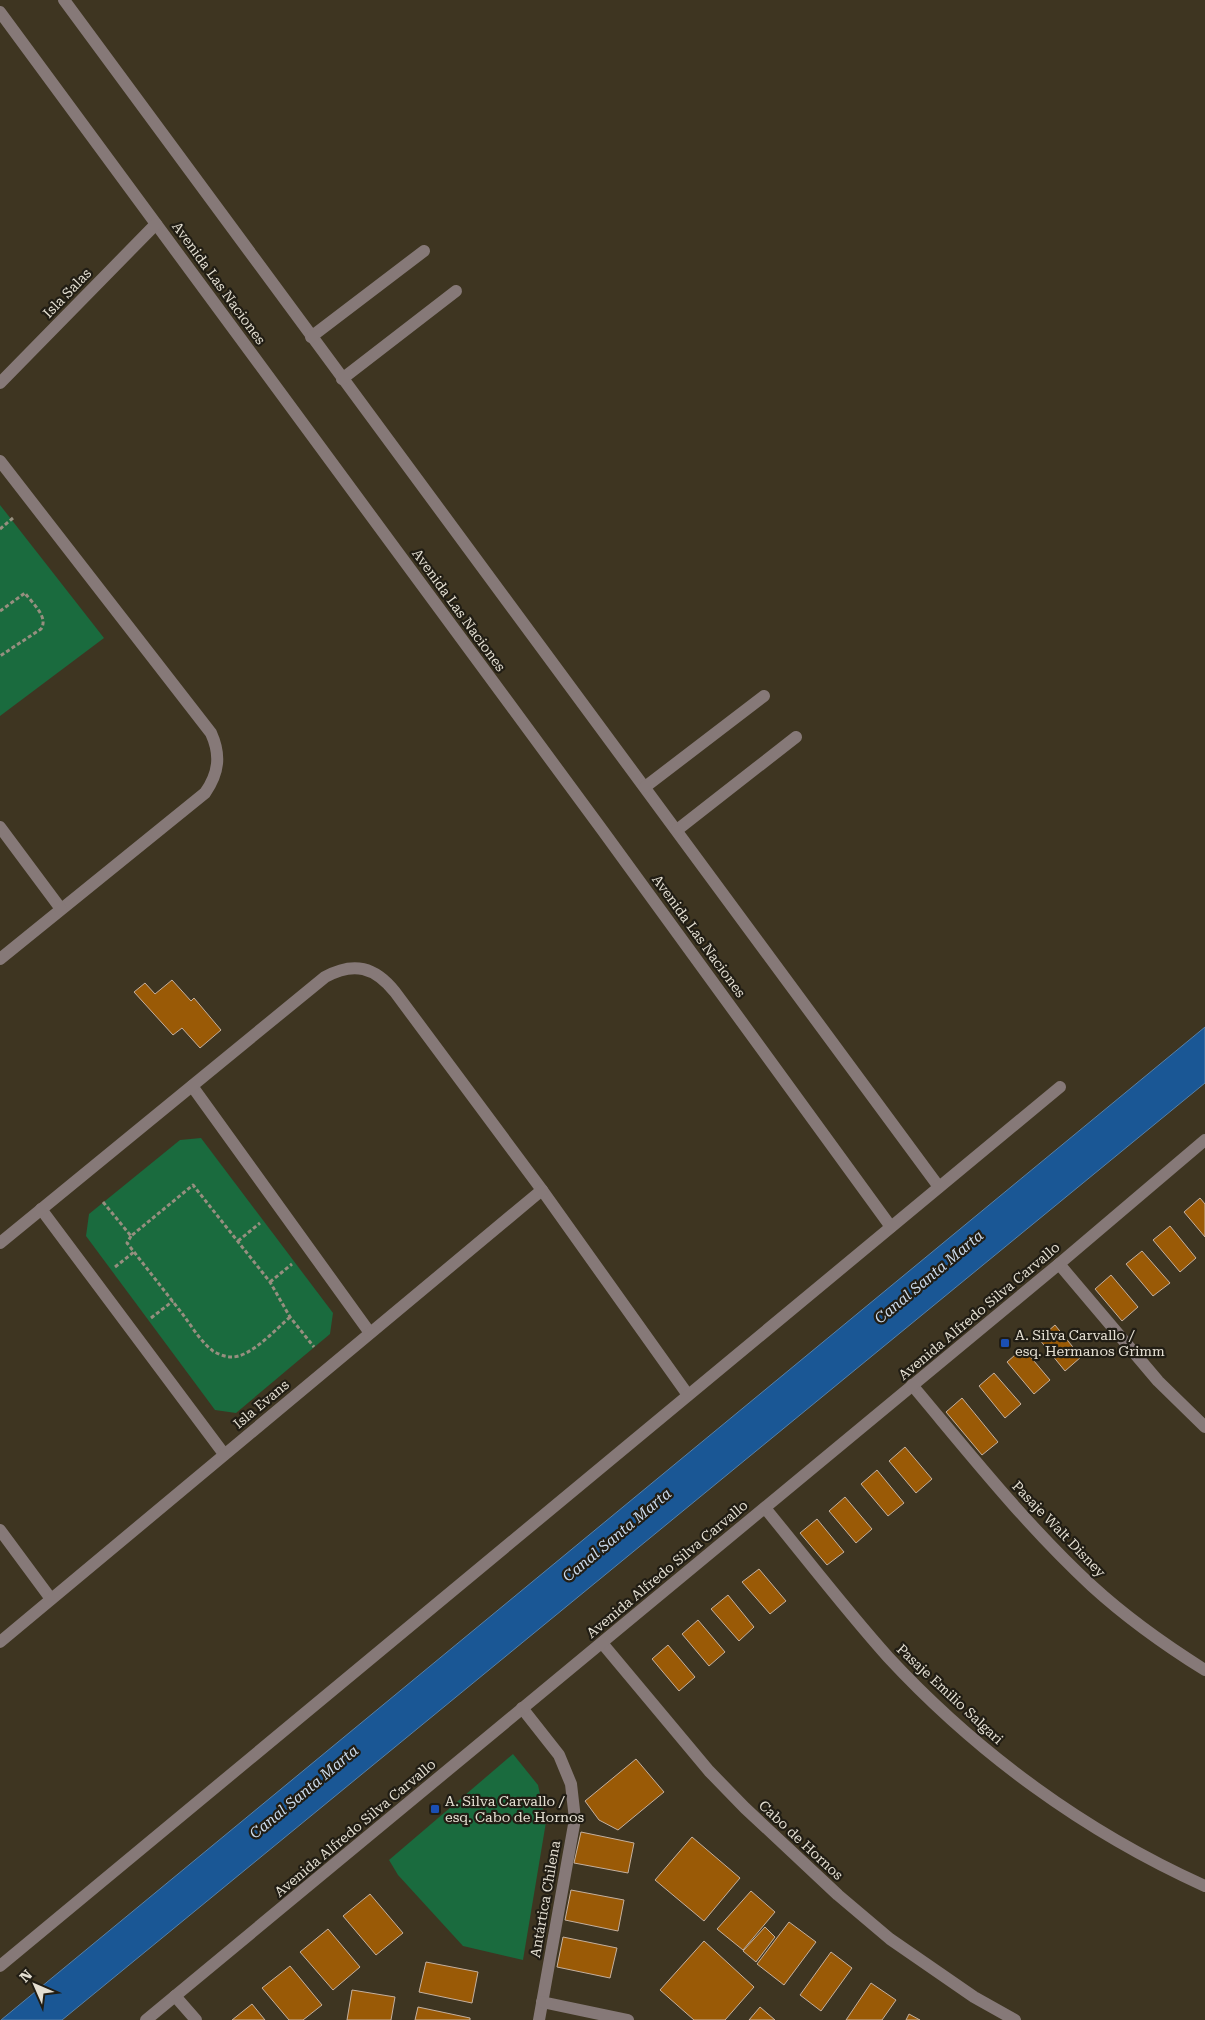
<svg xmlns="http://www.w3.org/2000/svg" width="1205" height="2020" viewBox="0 0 1205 2020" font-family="'Roboto Serif',serif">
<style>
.green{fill:#1a6b3e}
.water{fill:#1a5795;stroke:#5780a7}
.building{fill:#9a5a06;stroke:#c5b09e}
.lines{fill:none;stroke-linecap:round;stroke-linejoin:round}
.path{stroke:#968f7f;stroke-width:3;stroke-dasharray:4 2.5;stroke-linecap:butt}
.minor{stroke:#867978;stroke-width:12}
.transit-dot{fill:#1a4fb4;stroke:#211d14;stroke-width:2}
.labels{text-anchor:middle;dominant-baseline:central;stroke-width:4.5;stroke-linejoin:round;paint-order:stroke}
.street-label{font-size:14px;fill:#e4dfd2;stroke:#211d14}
.poi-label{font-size:14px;fill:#e4dfd2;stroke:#211d14;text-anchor:start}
.water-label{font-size:15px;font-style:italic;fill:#cbdaec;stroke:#211d14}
</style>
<rect width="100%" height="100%" fill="#3e3521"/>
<g class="green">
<polygon points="0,505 104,638 0,716"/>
<polygon points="201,1138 333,1313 330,1334 236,1413 215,1410 86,1236 89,1214 180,1140"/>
<polygon points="513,1754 538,1785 546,1822 523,1960 463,1946 398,1875 389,1860"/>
</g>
<polygon class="water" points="1205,1027 1205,1083 62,2020 1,2020"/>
<g class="building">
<polygon points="172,980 191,1001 194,998 221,1030 200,1048 182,1028 173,1035 134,992 145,983 155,994"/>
<polygon points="1200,1198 1205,1204 1205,1237 1184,1212"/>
<polygon points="1170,1226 1196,1258 1180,1272 1153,1240"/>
<polygon points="1142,1251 1170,1283 1153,1296 1126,1264"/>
<polygon points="1111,1275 1138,1307 1122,1321 1095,1289"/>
<polygon points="1055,1325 1081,1357 1065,1371 1039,1339"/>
<polygon points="1023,1348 1050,1380 1034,1394 1007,1362"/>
<polygon points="994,1373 1021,1404 1005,1418 979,1386"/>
<polygon points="962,1398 998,1442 982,1455 946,1412"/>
<polygon points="905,1447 932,1479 916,1493 889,1461"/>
<polygon points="877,1470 904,1503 888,1516 861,1484"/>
<polygon points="845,1497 872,1529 856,1543 829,1511"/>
<polygon points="817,1519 844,1552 827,1565 800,1533"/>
<polygon points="759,1569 786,1601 770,1614 742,1582"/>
<polygon points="728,1595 754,1627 739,1641 711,1609"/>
<polygon points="698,1620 725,1652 709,1666 682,1634"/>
<polygon points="668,1645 695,1677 679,1691 652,1659"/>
<polygon points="636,1759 664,1792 618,1830 599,1820 585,1801"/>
<polygon points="581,1832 634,1843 628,1873 574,1863"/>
<polygon points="692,1837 740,1878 704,1921 655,1880"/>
<polygon points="571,1890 624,1900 618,1931 565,1920"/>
<polygon points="751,1891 775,1912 743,1950 717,1929"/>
<polygon points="370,1894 403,1933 376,1955 343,1916"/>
<polygon points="789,1922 816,1942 784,1985 757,1964"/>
<polygon points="765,1927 775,1937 756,1962 743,1951"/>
<polygon points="328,1929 360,1967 333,1990 300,1952"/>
<polygon points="563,1937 617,1948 610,1978 557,1967"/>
<polygon points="704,1941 754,1987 725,2020 694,2020 660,1990"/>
<polygon points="831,1952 852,1968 821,2011 800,1995"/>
<polygon points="426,1962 478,1972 472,2003 419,1992"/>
<polygon points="290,1966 322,2005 303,2020 289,2020 262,1988"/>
<polygon points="871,1983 896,2000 882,2020 846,2020"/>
<polygon points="352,1990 395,1997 391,2020 347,2020"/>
<polygon points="252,2004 265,2020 232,2020"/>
<polygon points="418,2007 470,2018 470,2020 415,2020"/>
<polygon points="760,2007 775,2020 749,2020"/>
<polygon points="909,2014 920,2020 906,2020"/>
</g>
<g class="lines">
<g class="path">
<polyline points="0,529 13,518"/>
<path d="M 0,611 L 25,593 C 32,603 49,617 41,629 L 0,656"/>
<polyline points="103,1202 131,1236 193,1185 270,1282 290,1317 314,1347"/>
<path d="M 131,1236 L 127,1243 C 145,1266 163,1289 181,1312 C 191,1325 200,1341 213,1351 C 218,1354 225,1357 231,1357 C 250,1358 276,1329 290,1317"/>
<polyline points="238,1241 260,1223"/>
<polyline points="115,1267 134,1252"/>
<polyline points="270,1282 292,1264"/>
<polyline points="151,1318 173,1301"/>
</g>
<g class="minor">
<polyline points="64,0 939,1187"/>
<polyline points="0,12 603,831 891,1227"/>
<polyline points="311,337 424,251"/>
<polyline points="342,379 456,291"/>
<polyline points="0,383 156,224"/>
<path d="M 0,461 L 211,733 C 221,755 219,773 205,793 L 0,959"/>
<polyline points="645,787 764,696"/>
<polyline points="0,827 61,909"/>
<polyline points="677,830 796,737"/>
<polyline points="192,1086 370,1333"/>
<polyline points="41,1209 224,1454"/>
<path d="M 0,1243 L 325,977 C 354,961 375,967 395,992 L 542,1190 L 688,1395"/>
<polyline points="1059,1264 1158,1381 1205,1427"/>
<path d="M 912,1385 C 970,1454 1026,1525 1092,1586 C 1127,1618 1165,1645 1205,1670"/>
<path d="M 765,1508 C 806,1558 845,1609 888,1657 C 977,1753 1085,1832 1205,1886"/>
<polyline points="0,1530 51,1599"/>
<polyline points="0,1642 542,1190"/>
<polyline points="602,1643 709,1771 745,1808 838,1895 890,1939 974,1997 1015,2020"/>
<polyline points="522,1708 559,1755 571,1784 575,1819 539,2020"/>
<polyline points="0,1966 1060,1087"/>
<polyline points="175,1996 196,2020"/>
<polyline points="542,2002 628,2020"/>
<polyline points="146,2020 1059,1264 1205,1140"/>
</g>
</g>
<g class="transit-dot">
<rect x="1000" y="1338" width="10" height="10" rx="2.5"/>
<rect x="430" y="1804" width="10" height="10" rx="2.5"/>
</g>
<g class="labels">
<g class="street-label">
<text transform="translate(219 283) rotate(54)">Avenida Las Naciones</text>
<text transform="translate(67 293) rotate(-46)">Isla Salas</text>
<text transform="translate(459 610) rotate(54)">Avenida Las Naciones</text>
<text transform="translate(699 936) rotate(54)">Avenida Las Naciones</text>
<text transform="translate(979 1311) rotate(-40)">Avenida Alfredo Silva Carvallo</text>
<text transform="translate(261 1404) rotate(-40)">Isla Evans</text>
<text transform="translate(1059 1529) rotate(46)">Pasaje Walt Disney</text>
<text transform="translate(667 1569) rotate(-40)">Avenida Alfredo Silva Carvallo</text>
<text transform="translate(950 1694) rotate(43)">Pasaje Emilio Salgari</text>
<text transform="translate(355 1828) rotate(-40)">Avenida Alfredo Silva Carvallo</text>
<text transform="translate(801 1840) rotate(43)">Cabo de Hornos</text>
<text transform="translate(545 1899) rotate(-80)">Antártica Chilena</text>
</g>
<g class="poi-label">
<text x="1015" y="1335">A. Silva Carvallo /<tspan x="1015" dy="16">esq. Hermanos Grimm</tspan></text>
<text x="445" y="1801">A. Silva Carvallo /<tspan x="445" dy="16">esq. Cabo de Hornos</tspan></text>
</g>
<g class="water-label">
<text transform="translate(929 1277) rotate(-40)">Canal Santa Marta</text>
<text transform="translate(617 1535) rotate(-40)">Canal Santa Marta</text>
<text transform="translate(304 1792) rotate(-40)">Canal Santa Marta</text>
</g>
</g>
<g transform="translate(35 1985) rotate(315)" stroke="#211d14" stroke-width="4" paint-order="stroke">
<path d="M0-4L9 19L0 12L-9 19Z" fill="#e4dfd2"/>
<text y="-8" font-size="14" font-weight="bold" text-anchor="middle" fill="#e4dfd2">N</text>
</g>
</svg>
